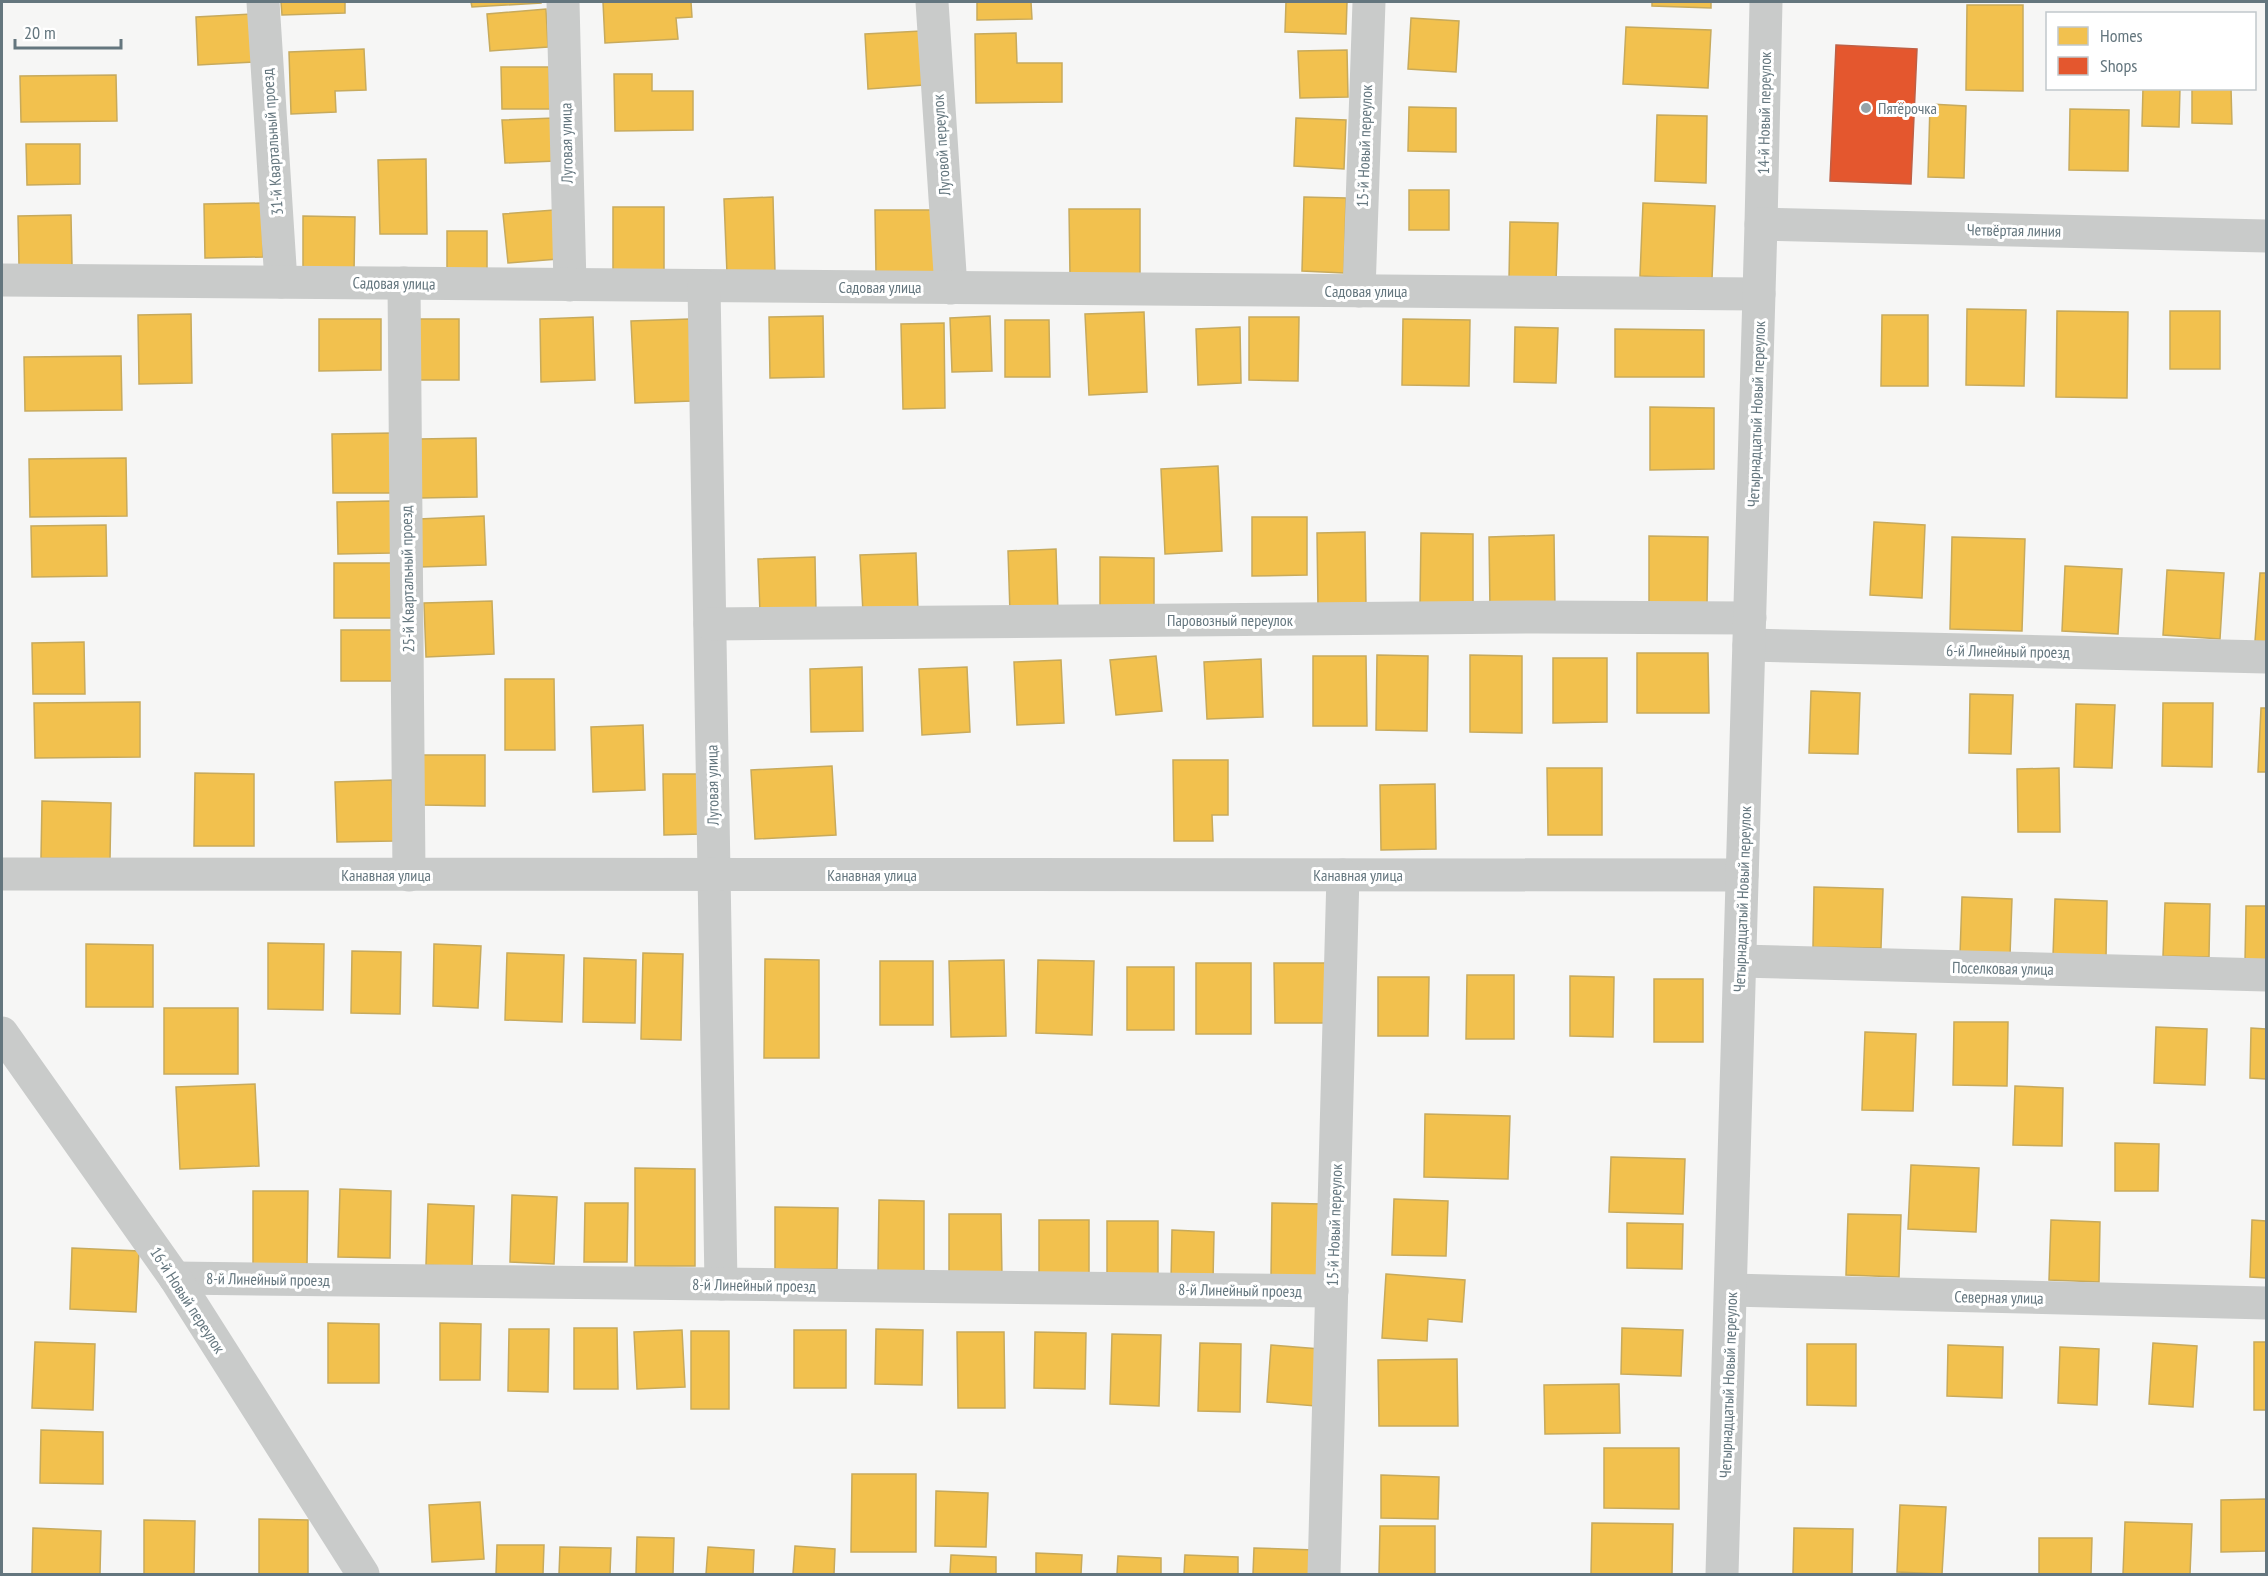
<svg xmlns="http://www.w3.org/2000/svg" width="2268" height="1576" viewBox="0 0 2268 1576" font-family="'PT Sans Narrow',sans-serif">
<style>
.homes{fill:#f2c14e;stroke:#c7aa5c;stroke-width:1.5}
.shops{fill:#e4572e;stroke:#be6046;stroke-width:1.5}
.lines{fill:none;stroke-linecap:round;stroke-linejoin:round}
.minor{stroke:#c9cbca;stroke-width:33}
.tertiary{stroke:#c9cbca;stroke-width:33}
.poi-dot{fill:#97a3a8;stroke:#fff;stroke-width:2}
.labels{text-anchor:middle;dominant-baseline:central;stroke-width:6;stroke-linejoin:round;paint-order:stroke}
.poi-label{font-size:16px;fill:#64767e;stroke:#fff;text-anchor:start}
.street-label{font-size:16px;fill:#64767e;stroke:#fff}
</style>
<rect width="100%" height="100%" fill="#f6f6f5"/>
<g class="homes">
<polygon points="281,2 345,2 345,13 282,15"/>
<polygon points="471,2 541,2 541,3 472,7"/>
<polygon points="603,2 691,2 692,17 676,18 678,39 605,43"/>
<polygon points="977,2 1031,2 1032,19 977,20"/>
<polygon points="1286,2 1347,2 1346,34 1285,32"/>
<polygon points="1652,2 1711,2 1711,8 1652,6"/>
<polygon points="1967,5 2023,5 2023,91 1966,90"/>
<polygon points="546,9 548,47 490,51 487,14"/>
<polygon points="252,14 254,62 198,65 196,17"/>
<polygon points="1411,18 1459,21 1456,72 1408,69"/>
<polygon points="1626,27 1711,30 1708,88 1623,84"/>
<polygon points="921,31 924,85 868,89 865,34"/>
<polygon points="1016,33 1017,63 1062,63 1062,102 976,103 975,34"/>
<polygon points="364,49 366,90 335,91 336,112 291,114 289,52"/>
<polygon points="1347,50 1348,97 1300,98 1298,51"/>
<polygon points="501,67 549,67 550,109 502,109"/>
<polygon points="614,74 652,74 652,91 693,91 693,130 615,131"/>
<polygon points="116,75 117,121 21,122 20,76"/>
<polygon points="2143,88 2180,88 2179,127 2142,126"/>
<polygon points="2192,88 2231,88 2232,124 2192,123"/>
<polygon points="1930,104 1966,106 1964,178 1928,177"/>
<polygon points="1409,107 1456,108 1456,152 1408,151"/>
<polygon points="2070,109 2129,110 2128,171 2069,170"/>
<polygon points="1657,115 1707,116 1706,183 1655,181"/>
<polygon points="554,118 556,161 505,163 502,120"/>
<polygon points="1296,118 1346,120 1344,169 1294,166"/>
<polygon points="26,144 80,144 80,184 27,185"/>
<polygon points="426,159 427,234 380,234 378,160"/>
<rect x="1409" y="190" width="40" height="40"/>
<polygon points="773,197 775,272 727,274 724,199"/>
<polygon points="1304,197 1346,198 1344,273 1302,271"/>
<polygon points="262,203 263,257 205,258 204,204"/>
<polygon points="1643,203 1715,206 1712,279 1640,276"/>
<polygon points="613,207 664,207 664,273 613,272"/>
<polygon points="1069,209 1140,209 1140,274 1070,275"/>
<polygon points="554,210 558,259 508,263 503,214"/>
<polygon points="875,210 935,210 935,273 876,274"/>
<polygon points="71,215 72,265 19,266 18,216"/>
<polygon points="303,216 355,217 354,272 303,271"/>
<polygon points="1510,222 1558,223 1556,282 1509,280"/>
<polygon points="447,231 487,231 487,274 447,275"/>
<polygon points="1967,309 2026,310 2024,386 1966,385"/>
<polygon points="2057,311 2128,312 2127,398 2056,397"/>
<rect x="2170" y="311" width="50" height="58"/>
<polygon points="1144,312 1147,392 1089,395 1085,314"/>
<polygon points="191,314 192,383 139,384 138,315"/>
<polygon points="1882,315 1928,315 1928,386 1881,386"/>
<polygon points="823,316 824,377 770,378 769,317"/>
<polygon points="990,316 992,371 952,372 950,318"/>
<polygon points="593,317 595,380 541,382 540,319"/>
<polygon points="1249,317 1299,317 1298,381 1249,380"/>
<polygon points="319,319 381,319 381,370 319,371"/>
<rect x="415" y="319" width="44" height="61"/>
<polygon points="689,319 692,401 635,403 631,321"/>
<polygon points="1403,319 1470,320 1469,386 1402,385"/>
<polygon points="1005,320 1049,320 1050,377 1005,377"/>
<polygon points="944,323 945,408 903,409 901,324"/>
<polygon points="1240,327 1241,383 1198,385 1196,329"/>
<polygon points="1515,327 1558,328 1556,383 1514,382"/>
<polygon points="1615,329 1704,330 1704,377 1615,377"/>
<polygon points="121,356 122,410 25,411 24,357"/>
<polygon points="1650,407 1714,408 1714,469 1650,470"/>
<polygon points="393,433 394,493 333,493 332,434"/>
<polygon points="476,438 477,497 419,498 419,439"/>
<polygon points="126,458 127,516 30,517 29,459"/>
<polygon points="1218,466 1222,551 1165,554 1161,469"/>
<polygon points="391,501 392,553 338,554 337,502"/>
<polygon points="484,516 486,565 420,567 419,519"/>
<polygon points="1252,517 1307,517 1307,575 1252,576"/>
<polygon points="1874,522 1925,525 1922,598 1870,595"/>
<polygon points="106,525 107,576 32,577 31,526"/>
<polygon points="1365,532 1366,607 1318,608 1317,533"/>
<polygon points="1421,533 1473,534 1473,606 1420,606"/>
<polygon points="1554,535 1555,607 1490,609 1489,537"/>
<polygon points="1649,536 1708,537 1707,605 1649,605"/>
<polygon points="1952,537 2025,539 2022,631 1950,629"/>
<polygon points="1056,549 1058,612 1010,613 1008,551"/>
<polygon points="916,553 918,611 863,613 860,555"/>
<polygon points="815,557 816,611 760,613 758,559"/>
<polygon points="1100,557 1154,558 1154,613 1100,612"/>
<rect x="334" y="563" width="59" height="55"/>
<polygon points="2065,566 2122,569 2118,634 2062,631"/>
<polygon points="2167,570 2224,573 2220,639 2163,635"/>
<polygon points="2260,573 2266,573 2266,642 2255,641"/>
<polygon points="492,601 494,654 426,657 424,603"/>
<rect x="341" y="630" width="55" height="51"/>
<polygon points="84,642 85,694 33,694 32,643"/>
<polygon points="1637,653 1708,653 1709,713 1637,713"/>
<polygon points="1377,655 1428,656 1427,731 1376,730"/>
<polygon points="1470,655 1522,656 1522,733 1470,732"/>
<polygon points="1156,656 1162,711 1116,715 1110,660"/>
<polygon points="1313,656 1366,656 1367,726 1313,726"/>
<polygon points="1553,658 1607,658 1607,722 1553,723"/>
<polygon points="1261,659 1263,717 1207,719 1204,662"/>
<polygon points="1061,660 1064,723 1017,725 1014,662"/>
<polygon points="862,667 863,731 811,732 810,669"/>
<polygon points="967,667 970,732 922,735 919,669"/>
<polygon points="505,679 554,679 555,750 505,750"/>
<polygon points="1811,691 1860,693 1858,754 1809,753"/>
<polygon points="1970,694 2013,695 2011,754 1969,753"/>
<polygon points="140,702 140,757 35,758 34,703"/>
<polygon points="2163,703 2213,703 2212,767 2162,766"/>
<polygon points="2076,704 2115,705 2112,768 2074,767"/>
<polygon points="2261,708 2266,708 2266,772 2258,772"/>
<polygon points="643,725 645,790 593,792 591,727"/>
<polygon points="422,755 485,755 485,806 422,805"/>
<polygon points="1173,760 1228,760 1228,815 1212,815 1213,841 1174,841"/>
<polygon points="832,766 836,835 755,839 751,770"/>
<polygon points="1547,768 1602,768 1602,835 1548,835"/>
<polygon points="2059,768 2060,832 2018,832 2017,769"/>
<polygon points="195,773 254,774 254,846 194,846"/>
<polygon points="663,774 701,774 702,834 664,835"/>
<polygon points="392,780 394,841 337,842 335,782"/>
<polygon points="1435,784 1436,849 1381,850 1380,785"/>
<polygon points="42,801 111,803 110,859 41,858"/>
<polygon points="1814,887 1883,889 1881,948 1813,947"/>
<polygon points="1962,897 2012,899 2010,956 1960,955"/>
<polygon points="2055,899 2107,901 2106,958 2053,956"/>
<polygon points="2165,903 2210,904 2209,957 2163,956"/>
<polygon points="2246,906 2266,906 2266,963 2245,962"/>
<polygon points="268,943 324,944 323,1010 268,1009"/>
<polygon points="86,944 153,945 153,1007 86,1007"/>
<polygon points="434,944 481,946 478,1008 433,1006"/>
<polygon points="352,951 401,952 400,1014 351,1013"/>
<polygon points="507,953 564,955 562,1022 505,1020"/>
<polygon points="643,953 683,954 681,1040 641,1039"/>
<polygon points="584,958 636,960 635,1023 583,1022"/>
<polygon points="765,959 819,960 819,1058 764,1058"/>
<polygon points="1004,960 1006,1036 951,1037 949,961"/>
<polygon points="1038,960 1094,961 1092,1035 1036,1033"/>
<rect x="880" y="961" width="53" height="64"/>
<rect x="1196" y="963" width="55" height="71"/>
<polygon points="1274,963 1330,963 1331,1023 1275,1023"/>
<rect x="1127" y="967" width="47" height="63"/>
<polygon points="1467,975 1514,975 1514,1039 1466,1039"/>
<polygon points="1570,976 1614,977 1613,1037 1570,1036"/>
<polygon points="1378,977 1429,977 1428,1036 1378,1036"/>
<rect x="1654" y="979" width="49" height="63"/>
<rect x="164" y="1008" width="74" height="66"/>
<polygon points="1954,1022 2008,1022 2007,1086 1953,1085"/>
<polygon points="2156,1027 2207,1029 2205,1085 2154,1083"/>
<polygon points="2251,1028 2266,1029 2266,1079 2250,1078"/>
<polygon points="1865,1032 1916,1034 1913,1111 1862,1110"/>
<polygon points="255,1084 259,1166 180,1169 176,1087"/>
<polygon points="2015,1086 2063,1088 2062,1146 2013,1145"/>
<polygon points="1425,1114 1510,1116 1508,1179 1424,1177"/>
<polygon points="2115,1143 2159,1144 2158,1191 2115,1191"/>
<polygon points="1611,1157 1685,1159 1683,1214 1609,1212"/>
<polygon points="1911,1165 1979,1168 1976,1232 1908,1229"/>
<polygon points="635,1168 695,1169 695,1266 635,1266"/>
<polygon points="340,1189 391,1191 390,1258 338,1257"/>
<polygon points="253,1191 308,1191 307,1266 253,1265"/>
<polygon points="512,1195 557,1197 554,1264 510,1262"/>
<polygon points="1394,1199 1448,1201 1446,1256 1392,1255"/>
<polygon points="879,1200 924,1201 924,1272 878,1271"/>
<polygon points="585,1203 628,1203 627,1262 584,1262"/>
<polygon points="1272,1203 1323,1204 1322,1278 1271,1277"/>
<polygon points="428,1204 474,1206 472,1267 426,1265"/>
<polygon points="775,1207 838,1208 837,1269 775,1269"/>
<polygon points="949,1214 1001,1214 1002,1277 949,1277"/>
<polygon points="1848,1214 1901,1215 1899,1277 1846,1275"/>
<rect x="1039" y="1220" width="50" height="57"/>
<polygon points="2051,1220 2100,1222 2099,1282 2049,1280"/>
<polygon points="2252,1220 2266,1221 2266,1278 2250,1277"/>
<rect x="1107" y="1221" width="51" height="59"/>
<polygon points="1627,1223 1683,1224 1682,1269 1627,1268"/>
<polygon points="1172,1230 1214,1232 1213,1281 1171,1280"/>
<polygon points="72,1248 139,1251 136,1312 70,1309"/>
<polygon points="1386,1274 1465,1280 1462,1322 1428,1319 1427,1341 1382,1338"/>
<polygon points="328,1323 379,1324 379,1383 328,1383"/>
<polygon points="440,1323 481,1324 480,1380 440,1380"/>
<polygon points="574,1328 617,1328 618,1389 574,1389"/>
<polygon points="1622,1328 1683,1330 1681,1376 1621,1374"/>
<polygon points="509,1329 549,1329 548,1392 508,1391"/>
<polygon points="876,1329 923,1330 922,1385 875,1384"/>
<polygon points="682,1330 685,1387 637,1389 634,1332"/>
<rect x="794" y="1330" width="52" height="58"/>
<rect x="691" y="1331" width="38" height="78"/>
<polygon points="957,1332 1004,1332 1005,1408 958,1408"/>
<polygon points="1035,1332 1086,1333 1085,1389 1034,1388"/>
<polygon points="1112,1334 1161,1335 1159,1406 1110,1404"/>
<polygon points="35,1342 95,1344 93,1410 32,1408"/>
<rect x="2254" y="1342" width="12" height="68"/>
<polygon points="1200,1343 1241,1344 1240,1412 1198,1411"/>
<polygon points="2153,1343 2197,1346 2193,1407 2149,1404"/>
<polygon points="1807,1344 1856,1344 1856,1406 1807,1405"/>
<polygon points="1271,1345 1320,1349 1316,1406 1267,1402"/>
<polygon points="1948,1345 2003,1347 2002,1398 1947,1396"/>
<polygon points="2060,1347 2099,1349 2097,1405 2058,1403"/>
<polygon points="1457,1359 1458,1426 1379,1426 1378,1360"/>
<polygon points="1619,1384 1620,1433 1545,1434 1544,1385"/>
<polygon points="41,1430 103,1432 103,1484 40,1483"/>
<polygon points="1604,1448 1679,1448 1679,1509 1604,1508"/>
<polygon points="852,1474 916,1474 916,1552 851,1552"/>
<polygon points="1381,1475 1439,1477 1438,1519 1381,1518"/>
<polygon points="936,1491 988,1493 986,1547 935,1546"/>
<polygon points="2266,1499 2266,1551 2221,1552 2221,1500"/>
<polygon points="480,1502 484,1559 432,1562 429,1505"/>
<polygon points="1900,1505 1946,1507 1942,1574 1897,1572"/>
<polygon points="259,1519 308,1520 308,1574 259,1574"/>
<polygon points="144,1520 195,1521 194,1574 144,1574"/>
<polygon points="2125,1522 2192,1524 2190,1574 2123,1574"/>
<polygon points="1592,1523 1673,1524 1672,1574 1591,1574"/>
<polygon points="1380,1526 1435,1526 1435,1574 1379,1574"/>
<polygon points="33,1528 101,1531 100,1574 32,1574"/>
<polygon points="1794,1528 1853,1529 1852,1574 1793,1574"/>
<polygon points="637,1537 674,1538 673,1574 636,1574"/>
<polygon points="2039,1538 2092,1538 2091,1574 2039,1574"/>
<polygon points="497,1545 544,1545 543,1574 496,1574"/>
<polygon points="795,1546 835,1549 834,1574 793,1574"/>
<polygon points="560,1547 611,1548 610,1574 559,1574"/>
<polygon points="708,1547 754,1550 753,1574 706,1574"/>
<polygon points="1254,1548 1315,1550 1314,1574 1253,1574"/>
<polygon points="1036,1553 1082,1555 1081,1574 1036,1574"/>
<polygon points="951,1555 996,1557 996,1574 950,1574"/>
<polygon points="1185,1555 1238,1557 1238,1574 1184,1574"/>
<polygon points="1118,1556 1161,1558 1161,1574 1117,1574"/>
</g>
<polygon class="shops" points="1836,45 1917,49 1911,184 1830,181"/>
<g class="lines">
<g class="minor">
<polyline points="263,2 281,282"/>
<polyline points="563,2 570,285"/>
<polyline points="932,2 951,288"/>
<polyline points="1761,224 1766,2"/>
<polyline points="2,280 1759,294"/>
<polyline points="404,283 409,875"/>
<polyline points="704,286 721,1284"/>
<polyline points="1359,291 1369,2"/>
<polyline points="710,624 1538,617 1750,618"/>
<polyline points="1749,645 2266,657"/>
<polyline points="2,874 1742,875"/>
<polyline points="1740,961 2266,975"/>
<polyline points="175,1278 1332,1291"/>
<polyline points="1731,1290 2266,1303"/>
<polyline points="1324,1574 1343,875"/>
</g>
<g class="tertiary">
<polyline points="2,1033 175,1278 363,1574"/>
<polyline points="1722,1574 1761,224 2266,236"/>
</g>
</g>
<circle class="poi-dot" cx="1866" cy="108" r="6"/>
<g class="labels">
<g class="poi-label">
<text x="1878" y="108">Пятёрочка</text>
</g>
<g class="street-label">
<text transform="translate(1764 113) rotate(-89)">14-й Новый переулок</text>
<text transform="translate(272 142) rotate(-94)">31-й Квартальный проезд</text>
<text transform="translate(566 143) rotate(-91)">Луговая улица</text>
<text transform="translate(941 145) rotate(-94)">Луговой переулок</text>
<text transform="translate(1364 146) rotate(-88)">15-й Новый переулок</text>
<text transform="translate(2014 230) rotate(1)">Четвёртая линия</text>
<text transform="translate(394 283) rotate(1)">Садовая улица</text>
<text x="880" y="287">Садовая улица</text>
<text x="1366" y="291">Садовая улица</text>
<text transform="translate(1756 414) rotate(-88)">Четырнадцатый Новый переулок</text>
<text transform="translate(407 579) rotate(-91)">25-й Квартальный проезд</text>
<text x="1230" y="620">Паровозный переулок</text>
<text transform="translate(2008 651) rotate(1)">6-й Линейный проезд</text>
<text transform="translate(712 785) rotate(-91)">Луговая улица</text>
<text x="386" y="875">Канавная улица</text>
<text x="872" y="875">Канавная улица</text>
<text x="1358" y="875">Канавная улица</text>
<text transform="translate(1742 899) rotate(-88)">Четырнадцатый Новый переулок</text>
<text transform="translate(2003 968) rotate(1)">Поселковая улица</text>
<text transform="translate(1334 1225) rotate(-88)">15-й Новый переулок</text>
<text transform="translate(268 1279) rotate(1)">8-й Линейный проезд</text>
<text transform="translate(754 1285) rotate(1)">8-й Линейный проезд</text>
<text transform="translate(1240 1290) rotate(1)">8-й Линейный проезд</text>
<text transform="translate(1999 1297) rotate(1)">Северная улица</text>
<text transform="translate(188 1300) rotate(57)">16-й Новый переулок</text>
<text transform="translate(1728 1385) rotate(-88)">Четырнадцатый Новый переулок</text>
</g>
</g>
<rect width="2268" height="1576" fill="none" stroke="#64767e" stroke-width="6"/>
<rect x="2046" y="12" width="210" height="78" fill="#ffffff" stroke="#c1c8cb" stroke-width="1.5"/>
<rect x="2058" y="27" width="30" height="18" fill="#f2c14e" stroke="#c1c8cb" stroke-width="1.5"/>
<text x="2100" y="42" font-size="18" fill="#64767e">Homes</text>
<rect x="2058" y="57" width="30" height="18" fill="#e4572e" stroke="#c1c8cb" stroke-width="1.5"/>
<text x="2100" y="72" font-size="18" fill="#64767e">Shops</text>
<path d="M15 39v9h106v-9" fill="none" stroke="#64767e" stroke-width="3"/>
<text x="24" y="39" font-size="18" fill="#64767e" stroke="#ffffff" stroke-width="4.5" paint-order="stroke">20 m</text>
</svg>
